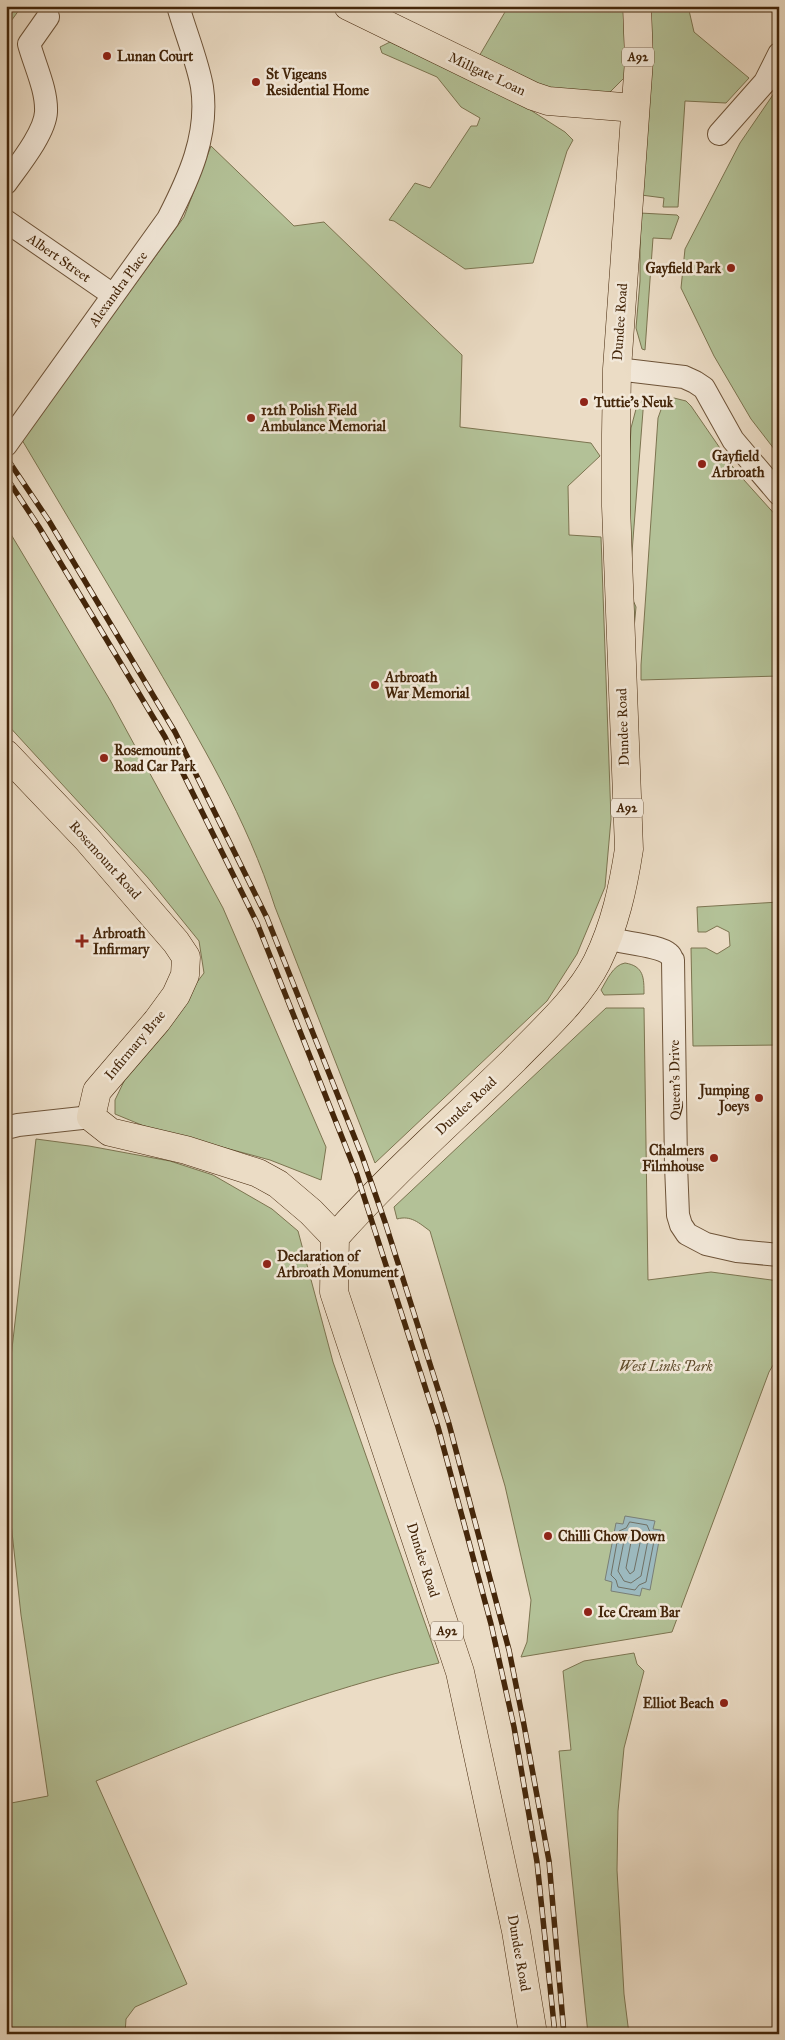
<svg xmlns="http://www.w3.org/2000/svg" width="785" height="2040" viewBox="0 0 785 2040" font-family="'IM FELL Great Primer',serif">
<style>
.green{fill:#b3c197;stroke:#7c7450}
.water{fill:#9cb9be;stroke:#797e76}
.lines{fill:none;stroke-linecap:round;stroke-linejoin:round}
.shore{stroke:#707064;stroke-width:1}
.minor-casing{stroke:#6e5439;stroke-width:24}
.major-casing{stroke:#44260a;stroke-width:29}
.minor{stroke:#f2e8d9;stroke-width:22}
.major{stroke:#ebdcc5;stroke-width:28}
.rail-casing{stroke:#44260a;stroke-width:5.5}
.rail{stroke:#f2e8d9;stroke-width:4;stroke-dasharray:11;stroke-linecap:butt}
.poi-dot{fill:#8f2418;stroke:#f2e8d9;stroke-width:2}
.labels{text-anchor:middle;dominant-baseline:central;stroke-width:5;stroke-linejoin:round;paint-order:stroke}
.shield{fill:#f2e8d9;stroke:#786048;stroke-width:1}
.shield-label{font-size:12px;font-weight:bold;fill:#44260a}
.poi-label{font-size:14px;font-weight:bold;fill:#44260a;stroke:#f2e8d9;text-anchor:start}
.street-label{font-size:14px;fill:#44260a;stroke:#f2e8d9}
.park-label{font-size:14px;font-style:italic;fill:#604d2d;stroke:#f2e8d9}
</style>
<rect width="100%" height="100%" fill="#ebdcc5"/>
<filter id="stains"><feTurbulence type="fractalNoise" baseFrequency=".004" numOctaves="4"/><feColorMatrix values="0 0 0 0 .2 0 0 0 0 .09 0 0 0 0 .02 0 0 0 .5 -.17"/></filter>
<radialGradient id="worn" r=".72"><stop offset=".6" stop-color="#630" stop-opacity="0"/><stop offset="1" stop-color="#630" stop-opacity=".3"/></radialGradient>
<g class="green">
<polygon points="6,6 22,6 6,28"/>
<polygon points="506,6 627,6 628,64 624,78 608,94 543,88 478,58 505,12"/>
<polygon points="644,6 688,6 694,32 749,78 726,103 685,101 678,207 663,207 664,198 641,195"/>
<polygon points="390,42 521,104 565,132 573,140 567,151 533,263 465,269 394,221 389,220 415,183 430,188 471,126 477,126 480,118 461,107 437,77 382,53 380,47"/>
<polygon points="779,86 779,454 778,454 751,419 714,356 681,288 685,249 740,143"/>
<path d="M 211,146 L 294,226 L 324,222 L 462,355 L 460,427 L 591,443 L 600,456 L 568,486 L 569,535 L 601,537 L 611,819 L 605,887 L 577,954 L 547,1001 L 375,1163 L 275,907 C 247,819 200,741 154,662 C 110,588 66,514 22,440 L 184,217 Z"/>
<polygon points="640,213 677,215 679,217 671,239 653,238 645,350 642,349 636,328 640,281"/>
<polygon points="644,398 629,591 636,607 632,650 626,581 627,501 631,428 636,409"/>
<polygon points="674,398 686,401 691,406 735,470 779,519 779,676 641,680 641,665 658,418 663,404"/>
<polygon points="6,526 110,700 223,908 326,1147 321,1180 270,1160 144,1126 115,1114 115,1100 128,1073 204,973 199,941 148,878 6,723"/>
<polygon points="779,902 779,1045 693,1046 691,948 706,948 717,954 730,946 729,932 717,926 706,932 698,932 697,907"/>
<path d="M 625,963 C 644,966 644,978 644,994 L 604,995 L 601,990 C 607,980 613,965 625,963 Z"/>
<path d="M 606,1008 L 644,1008 L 648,1280 L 711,1272 L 779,1281 L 779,1355 L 769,1372 L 672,1632 L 521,1657 L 527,1642 L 531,1600 L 505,1486 L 430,1231 C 419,1223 411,1215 397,1219 L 394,1207 Z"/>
<path d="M 36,1139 L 89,1146 L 170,1161 L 213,1175 L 272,1209 L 298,1231 L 333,1362 L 439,1663 C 321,1689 208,1735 96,1781 L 187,1984 L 135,2007 L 126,2019 L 125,2034 L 16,2034 L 6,2015 L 6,1804 L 48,1796 L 21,1615 L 6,1477 L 6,1401 Z"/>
<polygon points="634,1653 637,1664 644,1671 624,1748 618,1811 617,1870 624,1994 629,2034 588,2034 559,1751 571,1750 563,1671 584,1661"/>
</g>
<polygon class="water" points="625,1516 655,1521 653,1529 661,1530 650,1590 642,1588 640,1596 611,1591 612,1582 605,1580 616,1523 623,1524"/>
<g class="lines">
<g class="shore">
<polygon points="630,1522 647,1525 650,1532 655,1536 646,1582 639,1585 635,1590 618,1587 616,1580 611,1575 619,1531 626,1528"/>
<polygon points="634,1529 642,1531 648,1540 641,1576 631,1583 624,1581 618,1571 625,1536"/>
<polygon points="635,1538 638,1539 640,1543 634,1571 630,1574 626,1568 631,1542"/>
</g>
<defs>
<g id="minor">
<polyline points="719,134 765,82 779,54"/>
<path d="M 6,183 C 18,166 45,133 46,112 C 47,90 35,66 29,44 L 48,17"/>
<polyline points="6,221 113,295"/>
<polyline points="617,369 684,377 695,382 704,388 733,440 779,494"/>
<path d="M 6,445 L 168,219 C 189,178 209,135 202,87 C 198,63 185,31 178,6"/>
<path d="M 607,938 C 622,943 659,945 669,954 C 671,955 671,958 673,960 L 676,1165 L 678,1215 L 681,1225 L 687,1234 L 706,1244 L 737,1251 L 779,1255"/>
<polyline points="6,1128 18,1125 91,1117"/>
</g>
<g id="major">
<polyline points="348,6 533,96 548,101 635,108"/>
<polyline points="6,754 87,839 176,942 186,957 185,975 176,995 157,1021 97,1091 91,1117 110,1132 186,1150 258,1173 278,1184 311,1212 335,1237"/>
<path d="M 533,2034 L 516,1931 L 460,1672 L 334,1292 L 335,1237 C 391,1174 454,1119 514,1060 C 542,1031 579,998 597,962 C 615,925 623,888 629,849 L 616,506 L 616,434 L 617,369 L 639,60 L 637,6"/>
</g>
</defs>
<use href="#minor" class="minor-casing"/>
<use href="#major" class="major-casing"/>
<use href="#minor" class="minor"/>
<use href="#major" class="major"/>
<defs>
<g id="rail">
<polyline points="6,457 49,521 175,732 267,918 362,1156 385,1222 449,1424 509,1650 524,1725 549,1861 564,2034"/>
<polyline points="6,477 39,527 165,737 257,923 357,1175 438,1427 491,1624 514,1727 537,1862 555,2034"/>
</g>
</defs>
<use href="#rail" class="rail-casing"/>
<use href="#rail" class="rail"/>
</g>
<g class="poi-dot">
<circle cx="107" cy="56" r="5"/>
<circle cx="256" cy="82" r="5"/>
<circle cx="731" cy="268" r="5"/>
<circle cx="584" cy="402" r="5"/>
<circle cx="251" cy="418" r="5"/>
<circle cx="702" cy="464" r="5"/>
<circle cx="375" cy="685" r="5"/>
<circle cx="104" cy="758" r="5"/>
<path d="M79.5 933.5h5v5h5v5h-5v5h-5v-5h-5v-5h5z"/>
<circle cx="759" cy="1098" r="5"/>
<circle cx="714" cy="1158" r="5"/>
<circle cx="267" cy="1264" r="5"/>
<circle cx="548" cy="1536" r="5"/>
<circle cx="588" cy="1612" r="5"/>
<circle cx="724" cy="1703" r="5"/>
</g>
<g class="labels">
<g class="shield">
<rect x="622" y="47.5" width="32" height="19" rx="4"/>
<rect x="611" y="798.5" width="32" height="19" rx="4"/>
<rect x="431" y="1621.5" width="32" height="19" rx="4"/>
</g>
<g class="shield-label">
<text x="638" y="57">A92</text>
<text x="627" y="808">A92</text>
<text x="447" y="1631">A92</text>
</g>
<g class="poi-label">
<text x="117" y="56">Lunan Court</text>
<text x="266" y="74">St Vigeans<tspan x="266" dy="16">Residential Home</tspan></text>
<text x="721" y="268" text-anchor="end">Gayfield Park</text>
<text x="594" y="402">Tuttie's Neuk</text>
<text x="261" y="410">12th Polish Field<tspan x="261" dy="16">Ambulance Memorial</tspan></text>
<text x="712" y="456">Gayfield<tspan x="712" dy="16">Arbroath</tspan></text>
<text x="385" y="677">Arbroath<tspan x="385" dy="16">War Memorial</tspan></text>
<text x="114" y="750">Rosemount<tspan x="114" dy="16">Road Car Park</tspan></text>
<text x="93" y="933">Arbroath<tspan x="93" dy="16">Infirmary</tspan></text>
<text x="749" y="1090" text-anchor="end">Jumping<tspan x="749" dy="16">Joeys</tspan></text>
<text x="704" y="1150" text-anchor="end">Chalmers<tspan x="704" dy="16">Filmhouse</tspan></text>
<text x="277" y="1256">Declaration of<tspan x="277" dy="16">Arbroath Monument</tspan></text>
<text x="558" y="1536">Chilli Chow Down</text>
<text x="598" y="1612">Ice Cream Bar</text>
<text x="714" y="1703" text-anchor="end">Elliot Beach</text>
</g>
<g class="street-label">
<text transform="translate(487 74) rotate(25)">Millgate Loan</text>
<text transform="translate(59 258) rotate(35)">Albert Street</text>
<text transform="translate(118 289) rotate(-54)">Alexandra Place</text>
<text transform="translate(620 322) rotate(-86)">Dundee Road</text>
<text transform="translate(623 727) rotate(-92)">Dundee Road</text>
<text transform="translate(105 860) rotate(48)">Rosemount Road</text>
<text transform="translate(135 1045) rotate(-50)">Infirmary Brae</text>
<text transform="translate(675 1080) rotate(-91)">Queen's Drive</text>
<text transform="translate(466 1106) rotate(-43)">Dundee Road</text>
<text transform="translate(423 1560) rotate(72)">Dundee Road</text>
<text transform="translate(519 1953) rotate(80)">Dundee Road</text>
</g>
<g class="park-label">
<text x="666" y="1366">West Links Park</text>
</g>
</g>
<rect width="785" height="2040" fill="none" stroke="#ebdcc5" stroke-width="25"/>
<rect x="8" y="8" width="770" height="2025" fill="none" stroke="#44260a" stroke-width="2.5"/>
<rect x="12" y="12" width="760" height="2015" fill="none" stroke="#44260a"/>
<rect width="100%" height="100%" filter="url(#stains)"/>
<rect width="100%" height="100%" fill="url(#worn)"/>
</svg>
